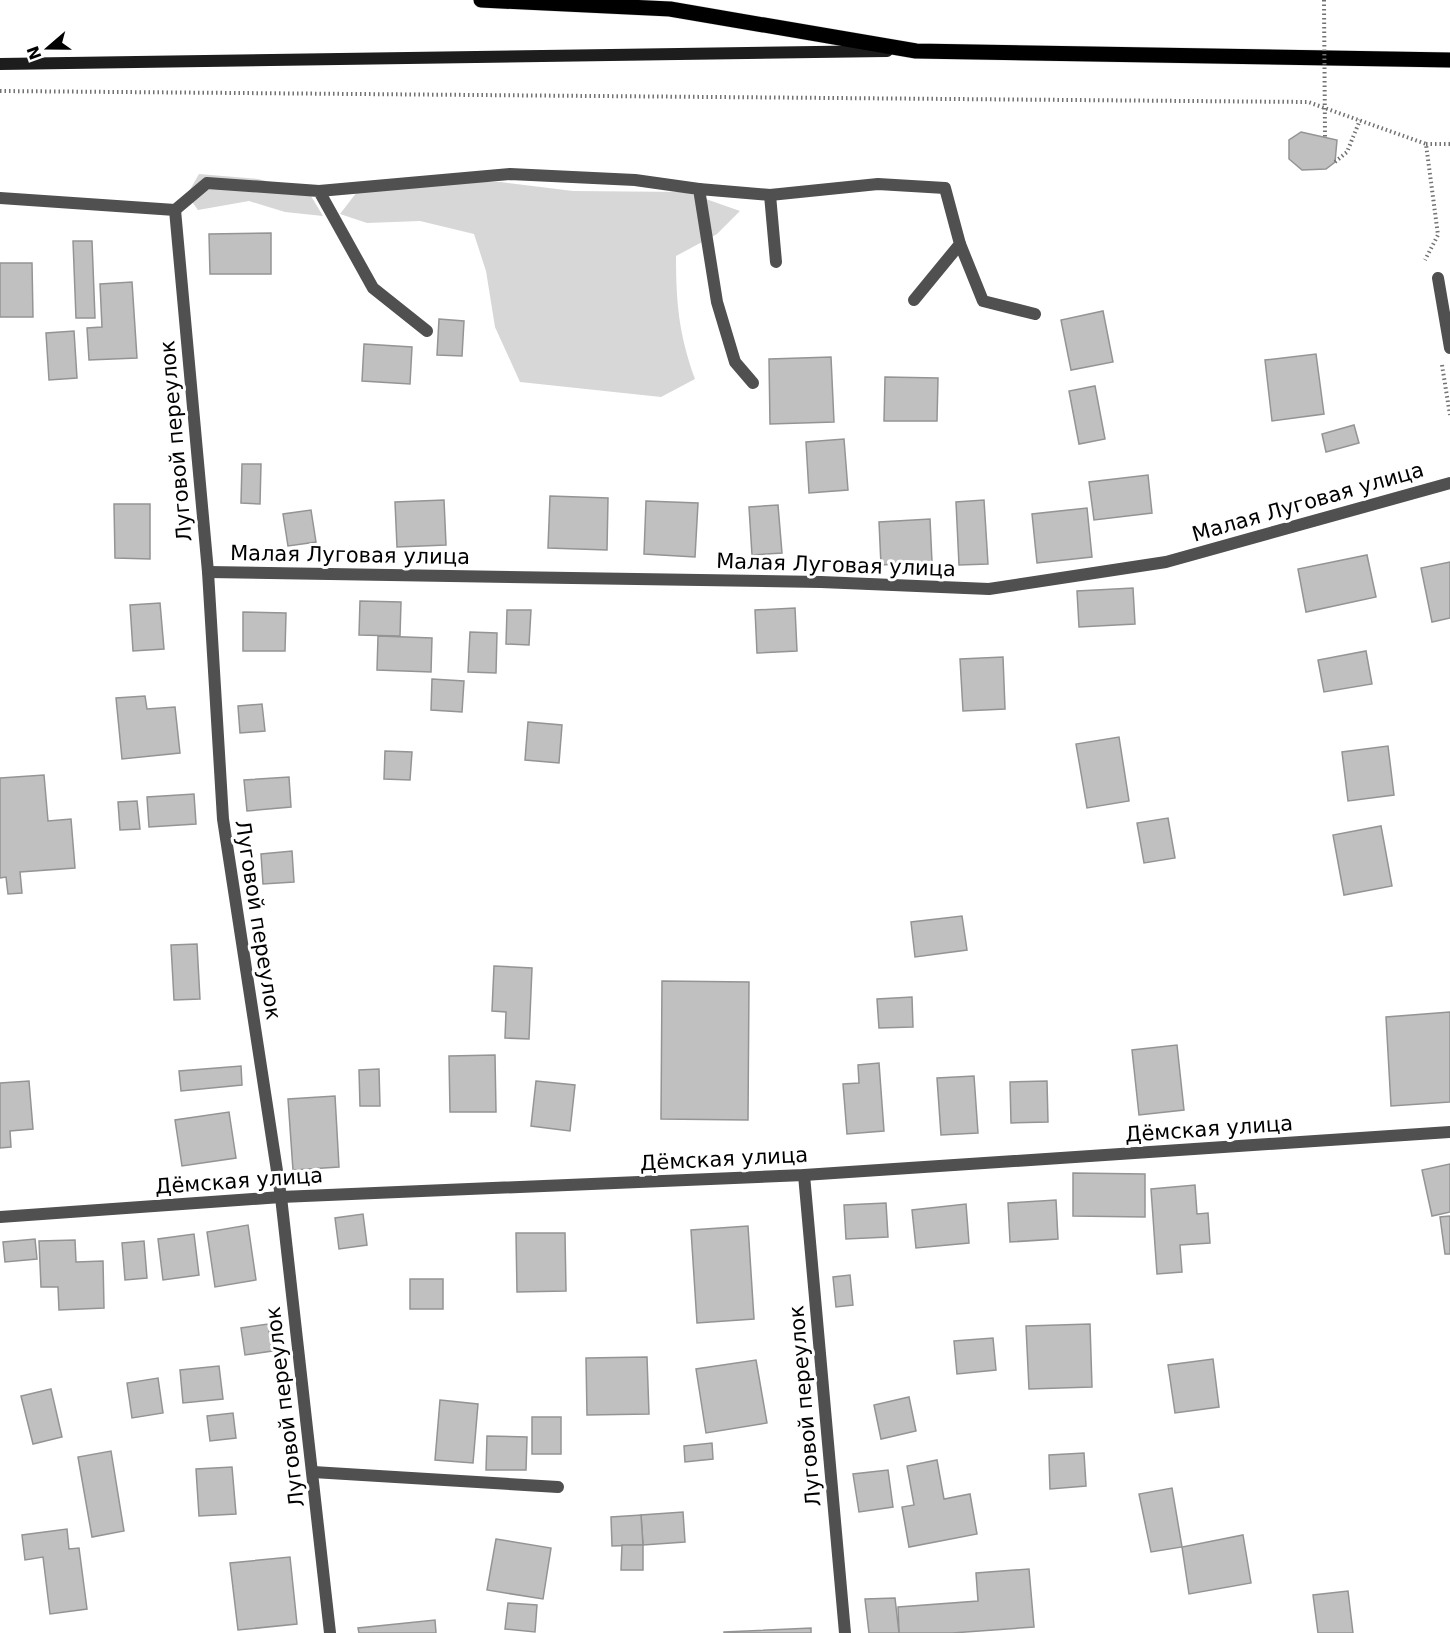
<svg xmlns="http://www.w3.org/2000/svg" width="1450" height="1633" viewBox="0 0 1450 1633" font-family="'DejaVu Sans',sans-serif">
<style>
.green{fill:#d7d7d7}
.building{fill:#c0c0c0;stroke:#949494;stroke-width:1.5}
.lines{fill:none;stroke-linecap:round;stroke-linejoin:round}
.primary-casing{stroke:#dbdbdb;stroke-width:16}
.path{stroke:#727272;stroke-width:4;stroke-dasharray:1.5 3;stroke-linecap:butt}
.service{stroke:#505050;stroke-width:12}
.minor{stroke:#505050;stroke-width:12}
.tertiary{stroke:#505050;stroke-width:12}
.secondary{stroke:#1d1d1d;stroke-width:12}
.primary{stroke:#000;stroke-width:15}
.path-bridge{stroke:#727272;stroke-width:4;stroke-dasharray:1.5 3;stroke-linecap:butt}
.labels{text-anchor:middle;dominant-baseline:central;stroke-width:6;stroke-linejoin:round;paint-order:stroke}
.street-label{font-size:21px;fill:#000;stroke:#fff}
</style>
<rect width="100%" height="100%" fill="#fff"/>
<g class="green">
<polygon points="199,174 258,179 308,191 323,216 285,212 249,201 198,210 187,195"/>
<path d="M 434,182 L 501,182 L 573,191 L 686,192 L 740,211 L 717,234 L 676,256 C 676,303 679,335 695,379 L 661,397 L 520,382 L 495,327 L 486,271 L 474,234 L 420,221 L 367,223 L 340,214 L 360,188 Z"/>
</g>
<g class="building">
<polygon points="1301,132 1337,140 1335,162 1326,169 1302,170 1289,159 1289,140"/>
<polygon points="271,233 271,274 210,274 209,234"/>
<polygon points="73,241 92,241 95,318 76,318"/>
<polygon points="0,263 32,263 33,317 0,317"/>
<polygon points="132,282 137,358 89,360 87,328 102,327 100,284"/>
<polygon points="1103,311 1113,362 1071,370 1061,320"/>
<polygon points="439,319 464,321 462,356 437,355"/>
<polygon points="74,331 77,378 49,380 46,333"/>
<polygon points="364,344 412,347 410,384 362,381"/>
<polygon points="1316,354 1324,414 1272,421 1265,360"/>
<polygon points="831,357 834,422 770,424 769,359"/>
<polygon points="885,377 938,378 937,421 884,421"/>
<polygon points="1095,386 1105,439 1079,444 1069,391"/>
<polygon points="1354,425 1359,443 1326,452 1322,434"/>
<polygon points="844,439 848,490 809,493 806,442"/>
<polygon points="242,464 261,464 260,504 241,503"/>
<polygon points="1148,475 1152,513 1094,520 1089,482"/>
<polygon points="550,496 608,498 607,550 548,548"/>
<polygon points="444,500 446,545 397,547 395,502"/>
<polygon points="984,500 988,564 959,565 956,502"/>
<polygon points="646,501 698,503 695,557 644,554"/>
<polygon points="114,504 150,504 150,559 115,558"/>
<polygon points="778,505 782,553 752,555 749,507"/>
<polygon points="1087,508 1092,557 1037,563 1032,514"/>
<polygon points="311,510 316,542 288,546 283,514"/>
<polygon points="930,519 932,562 881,565 879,522"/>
<polygon points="1367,555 1376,597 1306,612 1298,569"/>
<polygon points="1450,562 1450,618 1432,622 1421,568"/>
<polygon points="1133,588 1135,624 1079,627 1077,591"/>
<polygon points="360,601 401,602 400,636 359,635"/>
<polygon points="160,603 164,649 133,651 130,605"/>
<polygon points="795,608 797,651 757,653 755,610"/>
<polygon points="507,610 531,610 529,645 506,644"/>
<polygon points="243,612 286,613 285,651 243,651"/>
<polygon points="470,632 497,633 496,673 468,672"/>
<polygon points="378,636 432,638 431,672 377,670"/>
<polygon points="1366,651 1372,684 1324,692 1318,660"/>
<polygon points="1003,657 1005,709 963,711 960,659"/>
<polygon points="432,679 464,681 462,712 431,710"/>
<polygon points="145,696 147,709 175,707 180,753 122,759 116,698"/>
<polygon points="262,704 265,731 240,733 238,706"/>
<polygon points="528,722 562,725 559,763 525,760"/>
<polygon points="1119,737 1129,801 1087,808 1076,744"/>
<polygon points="1388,746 1394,795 1348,801 1342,752"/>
<polygon points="385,751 412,752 410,780 384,779"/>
<polygon points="44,775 48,821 71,819 75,868 20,872 22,893 8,894 6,877 0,878 0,778"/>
<polygon points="289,777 291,807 247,811 244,780"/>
<polygon points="194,794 196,824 149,827 147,797"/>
<polygon points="137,801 140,829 120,830 118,802"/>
<polygon points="1168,818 1175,858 1144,863 1137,823"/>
<polygon points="1381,826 1392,886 1344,895 1333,835"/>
<polygon points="292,851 294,882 263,884 261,854"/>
<polygon points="962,916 967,950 915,957 911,922"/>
<polygon points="197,944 200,999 174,1000 171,945"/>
<polygon points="494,966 532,968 529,1039 505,1038 506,1012 492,1011"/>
<polygon points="662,981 749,982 748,1120 661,1119"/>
<polygon points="912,997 913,1027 879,1028 877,999"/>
<polygon points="1450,1012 1450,1102 1391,1106 1386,1017"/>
<polygon points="1177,1045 1184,1110 1139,1115 1132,1050"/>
<polygon points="495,1055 496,1112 450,1112 449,1056"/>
<polygon points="879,1063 884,1131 847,1134 843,1084 859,1083 858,1065"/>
<polygon points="241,1066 242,1085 181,1091 179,1071"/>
<polygon points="379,1069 380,1106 360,1106 359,1070"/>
<polygon points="974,1076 978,1133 941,1135 937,1078"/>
<polygon points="29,1081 33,1129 10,1131 11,1147 0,1148 0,1083"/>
<polygon points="536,1081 575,1085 570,1131 531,1126"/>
<polygon points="1047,1081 1048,1122 1011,1123 1010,1082"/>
<polygon points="335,1096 339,1167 293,1170 288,1099"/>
<polygon points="229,1112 236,1158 182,1166 175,1120"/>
<polygon points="1450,1164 1450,1212 1432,1216 1422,1170"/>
<polygon points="1073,1173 1145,1174 1145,1217 1073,1216"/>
<polygon points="1195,1185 1197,1214 1208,1213 1210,1243 1180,1245 1182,1272 1157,1274 1151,1189"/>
<polygon points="1056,1200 1058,1239 1010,1242 1008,1203"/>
<polygon points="886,1203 888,1237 846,1239 844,1205"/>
<polygon points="966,1204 969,1243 916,1248 912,1210"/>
<polygon points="363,1214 367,1245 339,1249 335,1218"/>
<polygon points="1450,1216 1450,1254 1445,1254 1440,1217"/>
<polygon points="248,1225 256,1280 215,1287 207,1232"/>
<polygon points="748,1226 754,1319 697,1323 691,1230"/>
<polygon points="516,1233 565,1233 566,1291 517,1292"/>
<polygon points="194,1234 199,1275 163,1280 158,1239"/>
<polygon points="35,1239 37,1259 5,1262 3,1242"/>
<polygon points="75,1240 76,1262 103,1261 104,1308 59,1310 58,1287 41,1287 39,1241"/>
<polygon points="144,1241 147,1278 125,1280 122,1243"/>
<polygon points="850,1275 853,1305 836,1307 833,1277"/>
<rect x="410" y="1279" width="33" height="30"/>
<polygon points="268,1324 272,1351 245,1355 241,1328"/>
<polygon points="1090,1324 1092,1387 1029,1389 1026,1326"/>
<polygon points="993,1338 996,1370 957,1374 954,1341"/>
<polygon points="647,1357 649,1414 587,1415 586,1358"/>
<polygon points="1213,1359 1219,1407 1175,1413 1168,1365"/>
<polygon points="756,1360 767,1423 706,1433 696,1369"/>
<polygon points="219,1366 223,1399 183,1403 180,1370"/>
<polygon points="158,1378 163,1413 132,1418 127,1383"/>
<polygon points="51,1389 62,1437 33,1444 21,1396"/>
<polygon points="909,1397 916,1431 881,1439 874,1405"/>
<polygon points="440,1400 478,1404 473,1463 435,1460"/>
<polygon points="233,1413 236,1438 210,1441 207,1416"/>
<rect x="532" y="1417" width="29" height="37"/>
<polygon points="487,1436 527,1437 526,1470 486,1470"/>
<polygon points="712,1443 713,1459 685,1462 684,1446"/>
<polygon points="111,1451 124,1531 92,1537 78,1457"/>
<polygon points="1084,1453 1086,1486 1050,1489 1049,1455"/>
<polygon points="937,1460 944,1499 970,1494 977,1534 909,1547 902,1507 914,1505 907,1466"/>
<polygon points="232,1467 236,1514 199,1516 196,1469"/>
<polygon points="888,1470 893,1507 859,1512 853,1474"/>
<polygon points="1172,1488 1182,1547 1151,1552 1139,1494"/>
<polygon points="683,1512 685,1542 643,1545 641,1515"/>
<polygon points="641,1515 643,1545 612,1546 611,1517"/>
<polygon points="67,1529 69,1549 79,1548 87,1609 50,1614 43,1557 25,1560 22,1535"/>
<polygon points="1243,1535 1251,1583 1189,1594 1182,1547"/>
<polygon points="496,1539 551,1548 543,1599 487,1590"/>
<polygon points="622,1545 643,1545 643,1570 621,1570"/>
<polygon points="290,1557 297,1624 238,1630 230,1563"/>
<polygon points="1029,1569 1034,1627 952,1633 899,1633 898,1607 978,1601 976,1573"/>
<polygon points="1348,1591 1353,1633 1318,1633 1313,1595"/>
<polygon points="895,1598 899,1633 869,1633 865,1599"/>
<polygon points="508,1603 537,1605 535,1632 505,1629"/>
<polygon points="435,1620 436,1633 359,1633 358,1628"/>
<polygon points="811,1628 811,1633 724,1633 724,1632"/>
</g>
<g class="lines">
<defs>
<polyline id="primary" points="481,0 670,9 916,51 1450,60"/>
</defs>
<use href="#primary" class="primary-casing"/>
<g class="path">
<polyline points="0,91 1308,102 1426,144 1438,235 1425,260"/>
<polyline points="1426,144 1450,144"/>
<polyline points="1335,162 1347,152 1360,120"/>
<polyline points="1442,365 1450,415"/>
</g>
<g class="service">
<polyline points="699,189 770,195 776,262"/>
<polyline points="319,191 510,174 635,180 699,189 717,302 735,362 753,383"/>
<polyline points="770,195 878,184 945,188 960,244 914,300"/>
<polyline points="175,210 207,183 319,191 373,288 427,331"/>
<polyline points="960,244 983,301 1035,314"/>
</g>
<g class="minor">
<polyline points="0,198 175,210 208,572 223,819 281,1197 330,1633"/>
<polyline points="1438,278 1450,348"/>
<polyline points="208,572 821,582 989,589 1166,562 1450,483"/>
<polyline points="804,1175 845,1633"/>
<polyline points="313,1472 558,1487"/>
</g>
<polyline class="tertiary" points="0,1217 281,1197 804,1175 1450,1132"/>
<polyline class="secondary" points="0,64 887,51"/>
<use href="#primary" class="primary"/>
<polyline class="path-bridge" points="1324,0 1325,137"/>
</g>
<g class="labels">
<g class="street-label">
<text transform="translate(176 441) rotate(-95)">Луговой переулок</text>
<text transform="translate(1308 502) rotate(-16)">Малая Луговая улица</text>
<text transform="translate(350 555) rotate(1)">Малая Луговая улица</text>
<text transform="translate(836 565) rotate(2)">Малая Луговая улица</text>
<text transform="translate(258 920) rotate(81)">Луговой переулок</text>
<text transform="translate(1209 1129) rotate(-4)">Дёмская улица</text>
<text transform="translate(724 1159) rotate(-3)">Дёмская улица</text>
<text transform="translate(239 1181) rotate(-4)">Дёмская улица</text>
<text transform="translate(805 1406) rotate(-95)">Луговой переулок</text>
<text transform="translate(285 1407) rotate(-97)">Луговой переулок</text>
</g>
</g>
<g transform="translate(48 48) rotate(250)" stroke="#ffffff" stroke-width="4.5" paint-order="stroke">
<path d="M0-4.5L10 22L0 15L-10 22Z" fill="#000000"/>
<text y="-9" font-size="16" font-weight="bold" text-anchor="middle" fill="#000000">N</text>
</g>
</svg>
